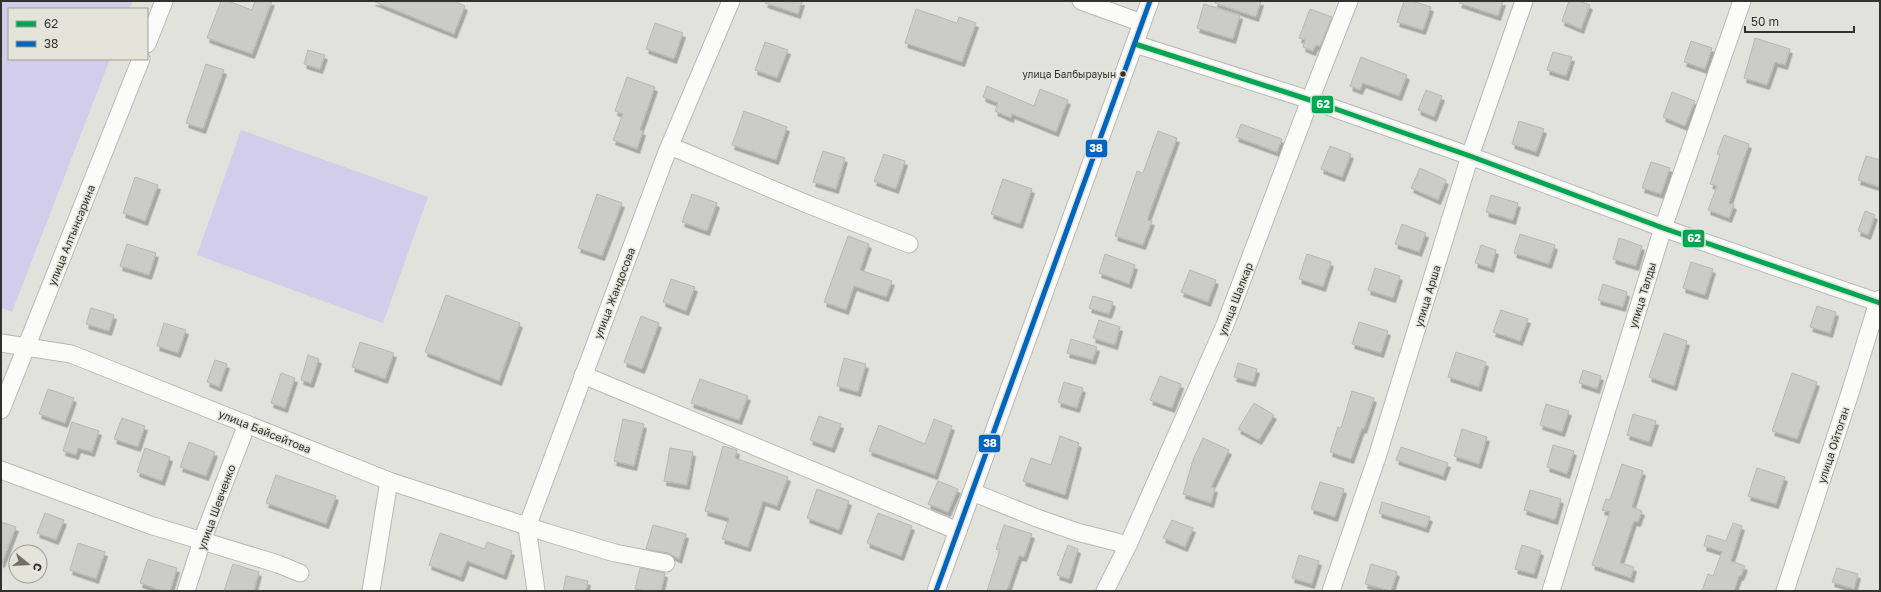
<svg xmlns="http://www.w3.org/2000/svg" width="1881" height="592" viewBox="0 0 1881 592" font-family="'Golos Text',sans-serif">
<style>
.green{fill:#d1cdea}
.building{fill:#cbcbc7;stroke:#b7b7b3;filter:url(#shadow)}
.lines{fill:none;stroke-linecap:round;stroke-linejoin:round}
.minor-casing{stroke:#b8b8b4;stroke-width:19}
.minor{stroke:#fbfbfa;stroke-width:17}
.bus-1-casing{stroke:#e4e4db;stroke-width:8}
.bus-2-casing{stroke:#e4e4db;stroke-width:8}
.bus-1{stroke:#00a651;stroke-width:5}
.bus-2{stroke:#0065bd;stroke-width:5}
.bus-dot{fill:#31322e;stroke:#e4e4db;stroke-width:1.5}
.labels{text-anchor:middle;dominant-baseline:central;stroke-width:3;stroke-linejoin:round;paint-order:stroke}
.bus-label{font-size:10px;fill:#31322e;stroke:#e4e4db;text-anchor:end}
.street-label{font-size:11px;fill:#31322e;stroke:#e4e4db}
.line-badge{stroke:#e4e4db;stroke-width:1.5}
.badge-label{font-size:11px;text-anchor:middle;font-weight:bold;fill:#fff}
</style>
<defs>
<filter id="shadow"><feDropShadow dx="2.5" dy="4.5" stdDeviation="0" flood-color="#0004"/></filter>
</defs>
<rect width="100%" height="100%" fill="#e2e2dd"/>
<g class="green">
<polygon points="1,1 133,1 129,9 9,9 9,59 110,59 12,312 1,308"/>
<polygon points="241,130 428,197 383,323 197,255"/>
</g>
<g class="building">
<polygon points="221,1 228,1 252,10 255,1 272,1 252,54 207,38"/>
<polygon points="373,1 454,1 465,6 454,34"/>
<polygon points="766,1 802,1 798,14 765,3"/>
<polygon points="1215,1 1261,1 1256,17 1215,3"/>
<polygon points="1404,1 1412,1 1431,7 1423,30 1397,22"/>
<polygon points="1460,1 1503,1 1498,16 1459,3"/>
<polygon points="1569,1 1579,1 1590,5 1581,29 1562,21"/>
<polygon points="1204,4 1240,15 1233,39 1197,28"/>
<polygon points="916,9 957,23 959,17 976,23 962,62 905,43"/>
<polygon points="1310,9 1332,17 1320,46 1316,45 1313,51 1303,47 1305,40 1299,38"/>
<polygon points="655,23 683,33 674,59 646,49"/>
<polygon points="1755,38 1790,49 1785,65 1775,62 1767,85 1744,78"/>
<polygon points="1691,41 1712,48 1705,69 1684,62"/>
<polygon points="765,42 788,50 777,78 755,70"/>
<polygon points="308,50 325,55 320,69 304,64"/>
<polygon points="1553,52 1572,57 1566,76 1547,70"/>
<polygon points="1361,57 1407,75 1399,96 1363,83 1360,90 1350,86"/>
<polygon points="206,64 224,70 203,129 186,123"/>
<polygon points="627,77 655,87 640,130 643,131 637,149 613,140 623,114 615,111"/>
<polygon points="987,86 1034,106 1040,89 1068,100 1056,132 1012,114 1011,118 995,111 998,103 983,97"/>
<polygon points="1426,90 1442,96 1434,117 1418,110"/>
<polygon points="1672,92 1695,101 1685,126 1663,117"/>
<polygon points="744,111 787,127 776,160 732,145"/>
<polygon points="1519,121 1544,129 1536,152 1512,144"/>
<polygon points="1241,124 1282,139 1277,152 1236,137"/>
<polygon points="1158,131 1177,138 1147,220 1152,221 1143,245 1115,236 1137,171 1143,173"/>
<polygon points="1724,135 1749,144 1729,203 1734,205 1729,218 1708,210 1717,186 1710,184 1720,155 1717,154"/>
<polygon points="1330,146 1351,154 1342,177 1321,169"/>
<polygon points="823,151 845,158 836,189 813,182"/>
<polygon points="884,154 905,161 896,189 874,181"/>
<polygon points="1866,156 1880,160 1880,187 1858,180"/>
<polygon points="1651,162 1670,168 1661,194 1642,188"/>
<polygon points="1420,168 1446,180 1438,200 1411,188"/>
<polygon points="135,177 158,185 145,221 123,213"/>
<polygon points="1003,179 1032,189 1020,224 991,214"/>
<polygon points="597,194 622,203 602,256 578,248"/>
<polygon points="692,194 717,203 707,231 682,222"/>
<polygon points="1491,195 1518,203 1513,220 1486,212"/>
<polygon points="1865,211 1875,215 1868,235 1858,231"/>
<polygon points="1402,224 1426,233 1419,252 1395,244"/>
<polygon points="1520,234 1555,245 1549,264 1514,253"/>
<polygon points="848,236 869,244 860,270 892,281 886,297 854,286 846,310 824,302"/>
<polygon points="1619,238 1642,246 1636,266 1613,259"/>
<polygon points="127,244 156,253 149,275 120,266"/>
<polygon points="1481,245 1496,250 1491,268 1475,263"/>
<polygon points="1105,254 1135,265 1129,284 1099,273"/>
<polygon points="1307,254 1331,262 1323,287 1299,279"/>
<polygon points="1691,262 1713,269 1705,295 1683,288"/>
<polygon points="1375,268 1400,276 1393,298 1368,290"/>
<polygon points="1190,270 1216,280 1208,302 1181,292"/>
<polygon points="671,279 695,287 686,311 663,302"/>
<polygon points="1603,284 1627,292 1623,307 1598,300"/>
<polygon points="446,295 520,323 499,381 425,352"/>
<polygon points="1093,296 1113,302 1109,314 1089,308"/>
<polygon points="1817,306 1836,312 1830,333 1810,327"/>
<polygon points="91,308 114,315 109,331 86,324"/>
<polygon points="1501,310 1528,319 1520,341 1493,332"/>
<polygon points="641,316 659,323 642,369 624,362"/>
<polygon points="1099,320 1120,327 1115,345 1093,338"/>
<polygon points="1359,322 1388,331 1381,353 1352,344"/>
<polygon points="164,323 186,330 178,353 157,346"/>
<polygon points="1664,333 1687,341 1674,386 1649,377"/>
<polygon points="1071,339 1097,347 1093,360 1067,353"/>
<polygon points="360,342 394,353 385,379 352,367"/>
<polygon points="1456,352 1486,362 1479,387 1448,377"/>
<polygon points="308,355 319,359 311,383 301,380"/>
<polygon points="844,358 866,364 858,392 837,386"/>
<polygon points="215,360 227,364 219,387 207,382"/>
<polygon points="1238,363 1257,369 1253,382 1234,377"/>
<polygon points="1583,370 1601,376 1597,389 1579,383"/>
<polygon points="281,373 295,378 285,408 271,403"/>
<polygon points="1792,373 1817,382 1797,439 1772,431"/>
<polygon points="1160,376 1181,384 1172,408 1150,400"/>
<polygon points="700,379 748,396 739,420 691,403"/>
<polygon points="1064,382 1083,388 1077,408 1058,402"/>
<polygon points="48,389 74,398 65,423 39,414"/>
<polygon points="1352,391 1374,398 1364,429 1362,428 1351,459 1330,452 1338,427 1341,428"/>
<polygon points="1254,403 1274,415 1259,440 1238,429"/>
<polygon points="1546,404 1569,411 1562,432 1540,425"/>
<polygon points="1633,414 1656,421 1649,442 1627,435"/>
<polygon points="819,416 841,424 832,448 810,440"/>
<polygon points="122,418 145,426 138,447 114,439"/>
<polygon points="623,419 644,424 634,466 614,461"/>
<polygon points="934,419 952,426 935,475 869,451 879,425 925,444"/>
<polygon points="72,422 99,431 92,452 78,448 76,455 63,451"/>
<polygon points="1462,429 1487,437 1479,464 1454,456"/>
<polygon points="1060,436 1079,443 1065,495 1023,481 1031,458 1051,465"/>
<polygon points="1203,438 1229,450 1211,487 1215,488 1211,503 1183,494 1193,460"/>
<polygon points="189,442 215,452 206,476 180,467"/>
<polygon points="1553,445 1574,451 1567,474 1547,467"/>
<polygon points="723,446 737,450 735,458 788,477 777,506 763,501 748,547 722,539 729,518 705,511"/>
<polygon points="1401,447 1448,463 1443,476 1396,460"/>
<polygon points="145,448 170,457 162,481 137,472"/>
<polygon points="670,448 693,452 687,485 664,481"/>
<polygon points="1622,464 1643,471 1632,507 1642,511 1638,522 1634,521 1620,563 1634,567 1631,578 1592,565 1610,512 1602,510 1606,499 1610,500"/>
<polygon points="1757,468 1785,477 1776,504 1748,496"/>
<polygon points="276,475 336,496 326,524 266,503"/>
<polygon points="938,481 958,489 948,512 928,504"/>
<polygon points="1320,482 1344,489 1335,517 1311,509"/>
<polygon points="817,489 849,501 839,530 807,518"/>
<polygon points="1530,490 1561,499 1555,520 1524,510"/>
<polygon points="1382,502 1430,517 1426,528 1379,513"/>
<polygon points="45,513 64,520 56,540 37,533"/>
<polygon points="878,513 912,526 901,556 867,543"/>
<polygon points="1172,520 1193,528 1185,547 1163,538"/>
<polygon points="1,522 16,527 2,563 1,563"/>
<polygon points="1733,523 1742,526 1731,561 1745,566 1741,576 1739,576 1734,591 1702,591 1708,574 1713,576 1722,552 1704,546 1707,535 1726,541"/>
<polygon points="653,525 686,534 679,559 668,553 646,549"/>
<polygon points="1004,525 1032,534 1024,557 1019,556 1007,591 987,591 1000,550 996,549"/>
<polygon points="440,533 485,549 487,542 512,551 504,575 467,561 461,577 429,565"/>
<polygon points="78,543 105,552 96,579 70,570"/>
<polygon points="1068,545 1078,549 1069,579 1057,575"/>
<polygon points="1522,545 1541,551 1534,574 1515,569"/>
<polygon points="1299,555 1319,561 1312,584 1292,578"/>
<polygon points="148,559 177,568 170,591 163,591 140,583"/>
<polygon points="233,564 259,572 254,591 224,591"/>
<polygon points="1371,564 1397,572 1391,591 1365,584"/>
<polygon points="640,568 665,573 661,591 646,591 635,589"/>
<polygon points="1837,568 1858,574 1854,589 1832,582"/>
<polygon points="566,576 588,581 586,591 563,591"/>
</g>
<g class="lines">
<defs>
<g id="minor">
<polyline points="1081,1 1142,23"/>
<polyline points="147,44 164,1"/>
<polyline points="1135,44 1310,100 1470,156 1663,228 1880,303"/>
<polyline points="670,146 807,204 909,244"/>
<polyline points="1,343 71,354 389,481 548,533 615,553 666,563"/>
<polyline points="583,375 958,531"/>
<polyline points="1,410 141,59"/>
<polyline points="1,470 150,525 278,564 300,573"/>
<polyline points="972,492 1037,518 1077,532 1128,545"/>
<polyline points="186,591 203,538 247,424"/>
<polyline points="371,591 389,481"/>
<polyline points="536,591 527,527 667,152 731,1"/>
<polyline points="936,591 1150,1"/>
<polyline points="1105,591 1128,545 1225,325 1310,100 1349,1"/>
<polyline points="1331,591 1377,457 1470,156 1524,1"/>
<polyline points="1551,591 1663,228 1742,1"/>
<polyline points="1785,591 1850,393 1878,302 1880,299"/>
</g>
</defs>
<use href="#minor" class="minor-casing"/>
<use href="#minor" class="minor"/>
<defs>
<polyline id="bus-1" points="1135,44 1310,100 1470,156 1663,228 1880,303"/>
<polyline id="bus-2" points="936,591 1150,1"/>
</defs>
<use href="#bus-1" class="bus-1-casing"/>
<use href="#bus-2" class="bus-2-casing"/>
<use href="#bus-1" class="bus-1"/>
<use href="#bus-2" class="bus-2"/>
</g>
<circle class="bus-dot" cx="1123" cy="74" r="3.5"/>
<g class="labels">
<g class="bus-label">
<text x="1116" y="74">улица Балбырауын</text>
</g>
<g class="street-label">
<text transform="translate(71 235) rotate(-68)">улица Алтынсарина</text>
<text transform="translate(614 293) rotate(-69)">улица Жандосова</text>
<text transform="translate(1642 295) rotate(-73)">улица Талды</text>
<text transform="translate(1427 296) rotate(-73)">улица Арша</text>
<text transform="translate(1235 299) rotate(-69)">улица Шалкар</text>
<text transform="translate(265 431) rotate(22)">улица Байсейтова</text>
<text transform="translate(1833 445) rotate(-72)">улица Ойтоган</text>
<text transform="translate(216 507) rotate(-70)">улица Шевченко</text>
</g>
</g>
<g class="line-badge">
<rect x="1311" y="95" width="23" height="19" rx="4" fill="#00a651"/>
<rect x="1085" y="139" width="23" height="19" rx="4" fill="#0065bd"/>
<rect x="1682" y="229" width="23" height="19" rx="4" fill="#00a651"/>
<rect x="978" y="434" width="23" height="19" rx="4" fill="#0065bd"/>
</g>
<g class="badge-label">
<text x="1323" y="108">62</text>
<text x="1096" y="152">38</text>
<text x="1694" y="242">62</text>
<text x="990" y="447">38</text>
</g>
<rect width="1881" height="592" fill="none" stroke="#31322e" stroke-width="4"/>
<rect x="8" y="8" width="140" height="52" fill="#e4e4db" stroke="#9c9d96"/>
<rect x="16" y="21" width="20" height="6" fill="#00a651" stroke="#9c9d96"/>
<text x="44" y="28" font-size="12" fill="#31322e">62</text>
<rect x="16" y="41" width="20" height="6" fill="#0065bd" stroke="#9c9d96"/>
<text x="44" y="48" font-size="12" fill="#31322e">38</text>
<g transform="translate(28 564) rotate(108)"><circle r="19" fill="#e4e4db" stroke="#9c9d96"/>
<path d="M0-3L7 15L0 10L-7 15Z" fill="#6f706b"/>
<text y="-6" font-size="11" font-weight="bold" text-anchor="middle" fill="#31322e">С</text>
</g>
<path d="M1745 26v6h109v-6" fill="none" stroke="#31322e" stroke-width="2"/>
<text x="1751" y="26" font-size="12" fill="#31322e" stroke="#e4e4db" stroke-width="3" paint-order="stroke">50 m</text>
</svg>
